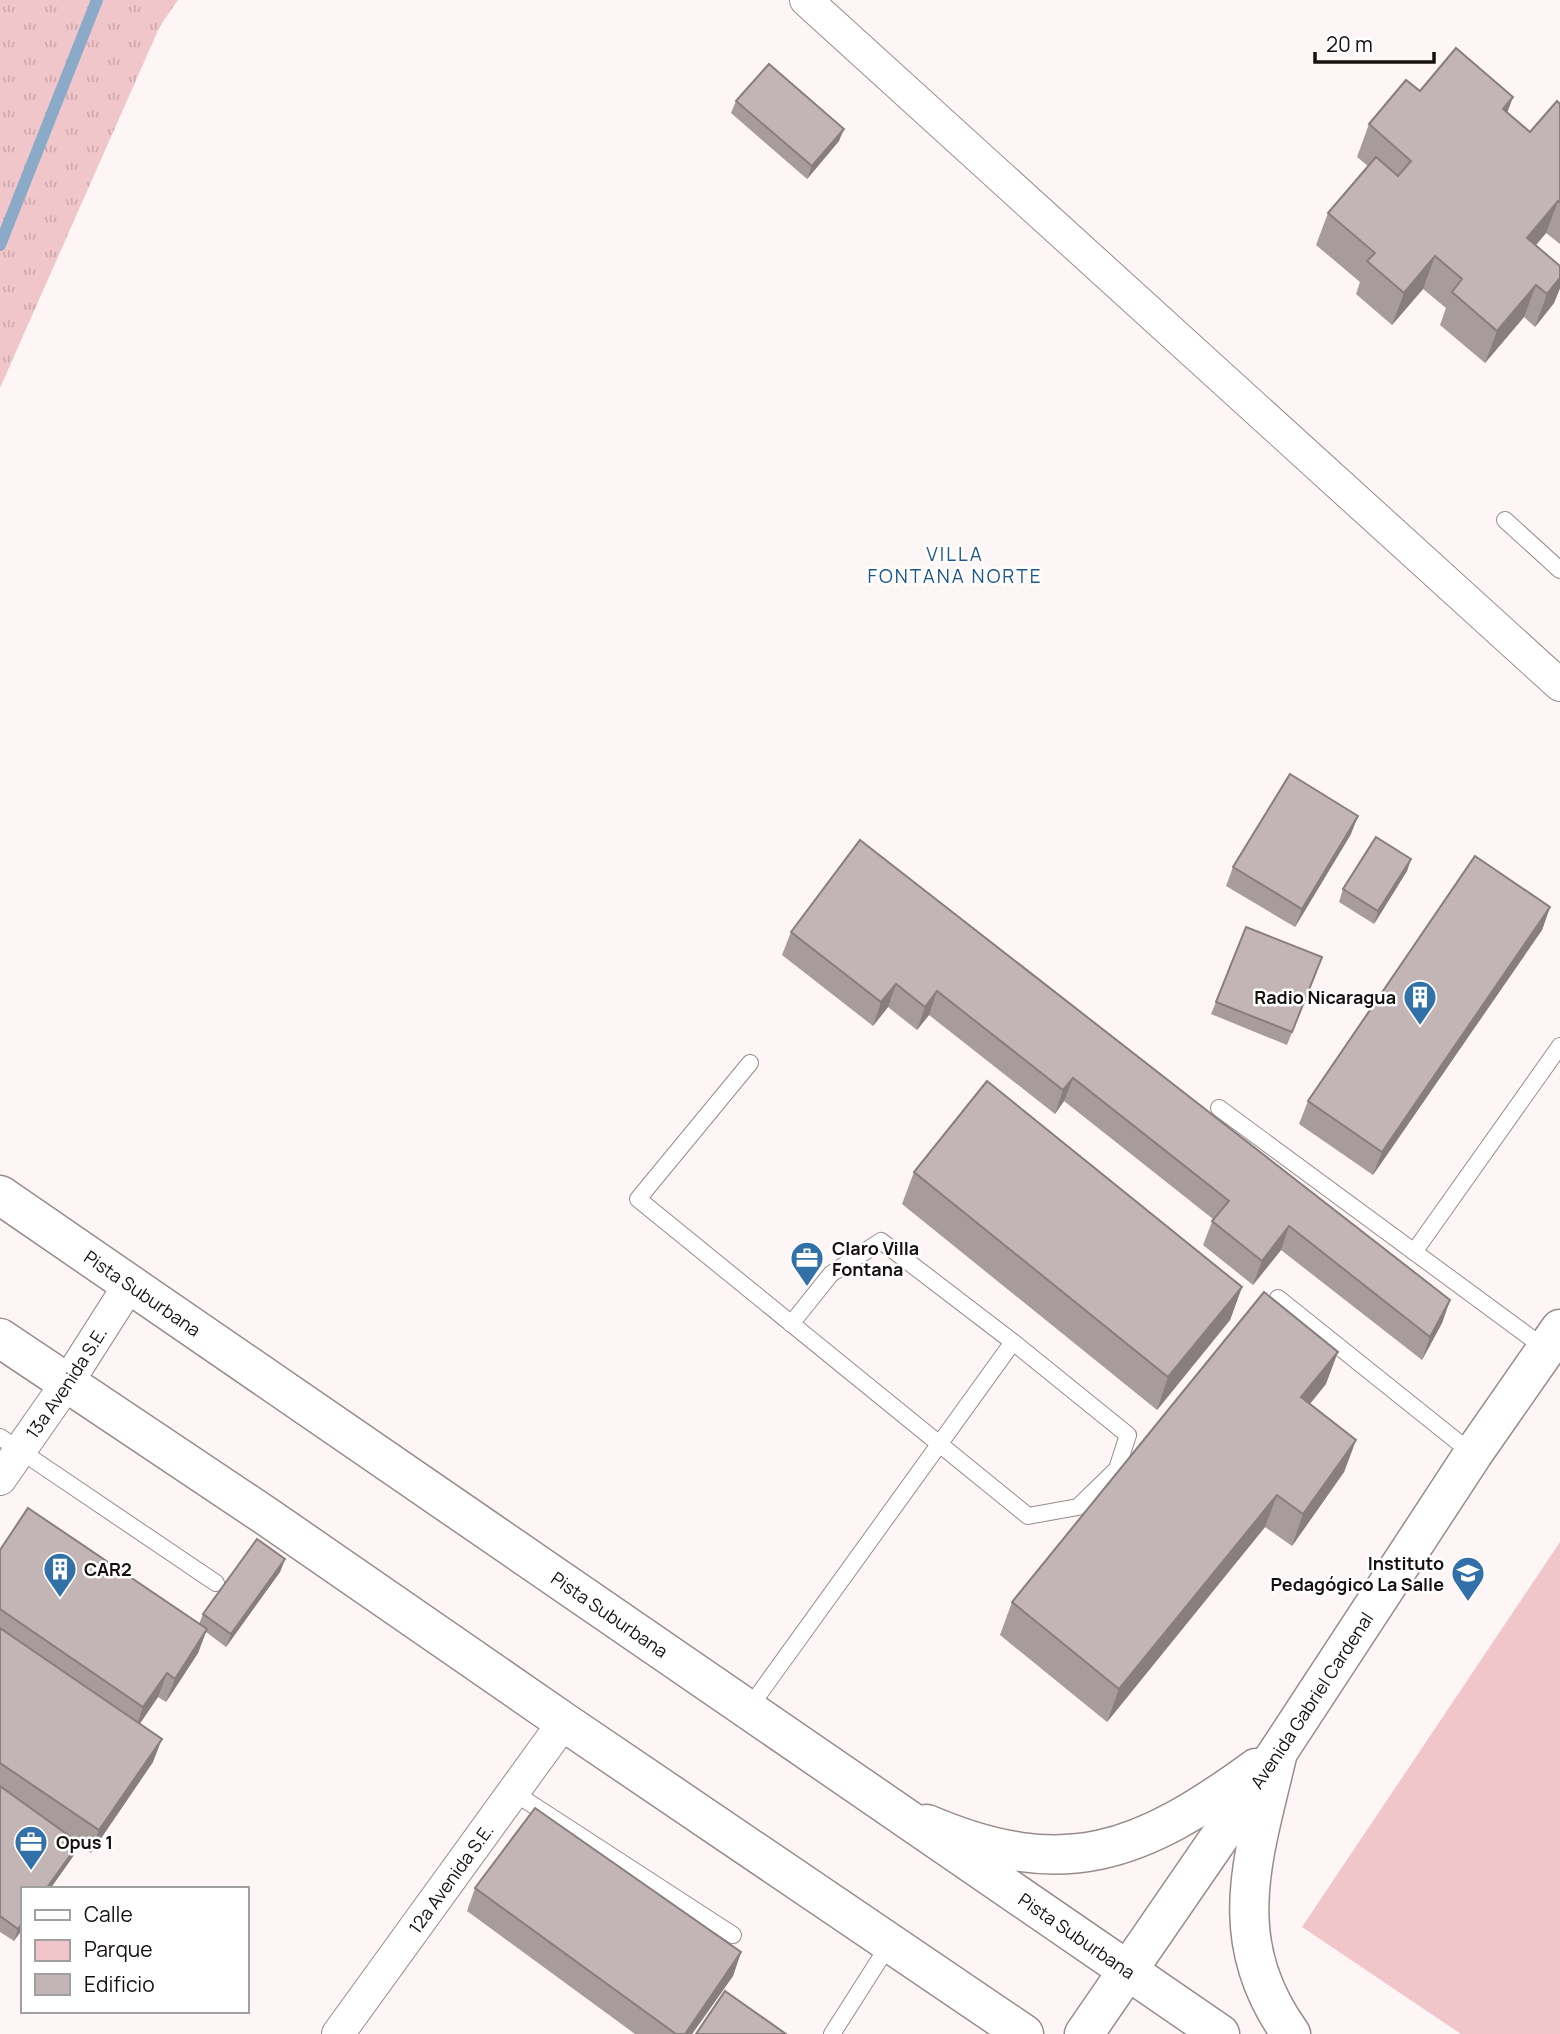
<svg xmlns="http://www.w3.org/2000/svg" width="1560" height="2034" viewBox="0 0 1560 2034" font-family="Manrope,sans-serif">
<style>
.grass{fill:url(#grass-tufts)}
.green{fill:#f1c6cb}
.lines{fill:none;stroke-linecap:round;stroke-linejoin:round}
.stream{stroke:#8baac8;stroke-width:12}
.service-casing{stroke:#998b8c;stroke-width:18}
.minor-casing{stroke:#998b8c;stroke-width:34}
.tertiary-casing{stroke:#998b8c;stroke-width:41}
.primary-casing{stroke:#998b8c;stroke-width:41}
.service{stroke:#fff;stroke-width:16}
.minor{stroke:#fff;stroke-width:32}
.tertiary{stroke:#fff;stroke-width:38}
.primary{stroke:#fff;stroke-width:38}
.wall{fill:#a89b9c}
.shaded-wall{fill:#887e7f}
.building{fill:#c3b4b5;stroke:#887e7f;stroke-width:2}
.labels{text-anchor:middle;dominant-baseline:central;stroke-width:5;stroke-linejoin:round;paint-order:stroke}
.poi-label{font-size:18px;font-weight:bold;fill:#161011;stroke:#fff;text-anchor:start}
.street-label{font-size:18px;fill:#161011;stroke:#fff}
.neighbourhood-label{font-size:19px;letter-spacing:2px;fill:#1c5788;stroke:#fff}
</style>
<defs>
<pattern id="grass-tufts" width="24" height="20" patternUnits="userSpaceOnUse" patternTransform="scale(1.75)"><rect width="24" height="20" fill="#f1c6cb"/><path d="M3 7l-1-3M5 7V3M7 7l1-3M15 17l-1-3M17 17v-4M19 17l1-3" fill="none" stroke="#cea9ad"/></pattern>
</defs>
<rect width="100%" height="100%" fill="#fef5f6"/>
<polygon class="grass" points="0,0 178,0 160,26 0,388"/>
<polygon class="green" points="1560,1542 1560,2034 1461,2034 1302,1927"/>
<g class="lines">
<polyline class="stream" points="0,245 97,0"/>
<defs>
<g id="service">
<polyline points="1505,520 1560,570"/>
<polyline points="750,1063 638,1199 1028,1516 1078,1507 1117,1469 1128,1435 1013,1342 881,1241 831,1274 791,1324"/>
<polyline points="1219,1108 1546,1349"/>
<polyline points="1414,1252 1560,1046"/>
<polyline points="1278,1298 1473,1454"/>
<polyline points="0,1437 216,1583"/>
<polyline points="749,1708 1013,1342"/>
<polyline points="513,1792 733,1935"/>
<polyline points="832,2034 890,1943"/>
</g>
<g id="minor">
<polyline points="806,0 1560,685"/>
<path id="s1" d="M 0,1479 L 67,1383 L 130,1284"/>
<path id="s2" d="M 338,2034 L 564,1722"/>
</g>
<g id="tertiary">
<path d="M 927,1824 C 1065,1883 1141,1852 1256,1768"/>
<path id="s3" d="M 1084,2034 L 1278,1752 L 1473,1454 L 1560,1329"/>
</g>
<g id="primary">
<path id="s4" d="M 0,1195 L 1220,2034"/>
<polyline points="0,1338 266,1516 564,1722 1024,2034"/>
<path d="M 1278,1752 C 1254,1856 1222,1938 1291,2034"/>
</g>
</defs>
<use href="#service" class="service-casing"/>
<use href="#minor" class="minor-casing"/>
<use href="#tertiary" class="tertiary-casing"/>
<use href="#primary" class="primary-casing"/>
<use href="#service" class="service"/>
<use href="#minor" class="minor"/>
<use href="#tertiary" class="tertiary"/>
<use href="#primary" class="primary"/>
</g>
<g class="wall">
<polygon points="1420,91 1508,113 1530,132 1560,104 1560,244 1546,233 1536,245 1560,266 1560,288 1554,303 1535,327 1524,317 1485,363 1440,325 1446,308 1423,289 1392,325 1356,294 1360,282 1316,245 1328,213 1368,166 1357,157 1369,124"/>
<polygon points="736,101 839,141 807,179 731,113"/>
<polygon points="1351,834 1295,927 1226,886 1233,867"/>
<polygon points="860,840 1450,1300 1442,1323 1422,1360 1281,1250 1253,1285 1203,1245 1213,1219 1064,1101 1055,1114 929,1015 917,1030 888,1007 873,1026 782,955 791,932"/>
<polygon points="1411,859 1407,871 1374,924 1339,902 1343,889"/>
<polygon points="1550,907 1542,930 1373,1175 1299,1124 1308,1101"/>
<polygon points="1322,957 1287,1045 1211,1014 1216,1002"/>
<polygon points="914,1172 1242,1287 1230,1320 1157,1410 902,1204"/>
<polygon points="1326,1384 1310,1404 1356,1440 1344,1472 1292,1546 1265,1527 1107,1722 1000,1635 1012,1602"/>
<polygon points="0,1550 199,1624 203,1614 285,1559 280,1572 226,1647 206,1632 198,1653 166,1702 158,1697 139,1724 153,1762 91,1853 78,1845 74,1855 50,1889 23,1889 23,1928 14,1941 0,1932"/>
<polygon points="475,1888 741,1952 733,1976 692,2034 635,2034 467,1911"/>
</g>
<g class="shaded-wall">
<polygon points="1513,97 1501,130 1503,109"/>
<polygon points="844,129 839,141 807,179 812,166"/>
<polygon points="1558,201 1546,233 1515,270 1527,238"/>
<polygon points="1435,256 1423,289 1392,325 1404,293"/>
<polygon points="1560,278 1560,288 1554,303 1535,327 1547,294"/>
<polygon points="1536,285 1524,317 1485,363 1497,331"/>
<polygon points="1358,816 1351,834 1295,927 1302,909"/>
<polygon points="1411,859 1407,871 1374,924 1378,911"/>
<polygon points="1550,907 1542,930 1373,1175 1382,1152"/>
<polygon points="896,984 888,1007 873,1026 881,1002"/>
<polygon points="937,991 929,1015 917,1030 925,1007"/>
<polygon points="1073,1078 1064,1101 1055,1114 1063,1090"/>
<polygon points="1289,1226 1281,1250 1253,1285 1262,1261"/>
<polygon points="1242,1287 1230,1320 1157,1410 1168,1377"/>
<polygon points="1450,1300 1442,1323 1422,1360 1430,1337"/>
<polygon points="1338,1352 1326,1384 1289,1429 1301,1397"/>
<polygon points="1356,1440 1344,1472 1292,1546 1303,1514"/>
<polygon points="1277,1495 1265,1527 1107,1722 1119,1689"/>
<polygon points="285,1559 280,1572 226,1647 231,1634"/>
<polygon points="207,1629 198,1653 166,1702 175,1679"/>
<polygon points="167,1673 158,1697 135,1731 143,1707"/>
<polygon points="162,1739 153,1762 91,1853 99,1830"/>
<polygon points="79,1843 74,1855 50,1889 46,1889"/>
<polygon points="23,1922 23,1928 14,1941 18,1929"/>
<polygon points="741,1952 733,1976 692,2034 685,2034"/>
</g>
<g class="building">
<polygon points="1456,48 1513,97 1503,109 1530,132 1557,101 1560,104 1560,202 1558,201 1527,238 1560,266 1560,278 1547,294 1536,285 1497,331 1452,292 1462,279 1435,256 1404,293 1367,261 1375,253 1328,213 1376,157 1398,176 1411,161 1369,124 1406,80 1420,91"/>
<polygon points="769,64 844,129 812,166 736,101"/>
<polygon points="1290,774 1358,816 1302,909 1233,867"/>
<polygon points="1376,837 1411,859 1378,911 1343,889"/>
<polygon points="860,840 1450,1300 1430,1337 1289,1226 1262,1261 1212,1221 1229,1201 1073,1078 1063,1090 937,991 925,1007 896,984 881,1002 791,932"/>
<polygon points="1475,856 1550,907 1382,1152 1308,1101"/>
<polygon points="1246,927 1322,957 1292,1032 1216,1002"/>
<polygon points="987,1081 1242,1287 1168,1377 914,1172"/>
<polygon points="1264,1292 1338,1352 1301,1397 1356,1440 1303,1514 1277,1495 1119,1689 1012,1602"/>
<polygon points="28,1508 207,1629 175,1679 167,1673 143,1707 0,1609 0,1550"/>
<polygon points="257,1539 285,1559 231,1634 203,1614"/>
<polygon points="0,1628 162,1739 99,1830 0,1763"/>
<polygon points="0,1786 79,1843 46,1889 23,1889 23,1922 18,1929 0,1916"/>
<polygon points="535,1808 741,1952 685,2034 676,2034 475,1888"/>
<polygon points="725,1991 786,2034 696,2034"/>
</g>
<defs>
<symbol id="building-pin" viewBox="-11 -11 22 30"><path d="M0 17L-7.5 6A9.5 9.5 0 1 1 7.5 6Z" fill="#3271a8" stroke="#fff"/><path d="M-4-6H4V6H1V3H-1V6H-4ZM-2.5-4.3h1.7v1.8h-1.7ZM.8-4.3h1.7v1.8H.8ZM-2.5-1h1.7V.8h-1.7ZM.8-1h1.7V.8H.8Z" fill="#fff"/></symbol>
<symbol id="office-pin" viewBox="-11 -11 22 30"><path d="M0 17L-7.5 6A9.5 9.5 0 1 1 7.5 6Z" fill="#3271a8" stroke="#fff"/><path d="M-6-3h4V-5.5h4V-3h4V5H-6ZM-1-4.5V-3h2v-1.5ZM-6 0V1H6V0Z" fill="#fff"/></symbol>
<symbol id="school-pin" viewBox="-11 -11 22 30"><path d="M0 17L-7.5 6A9.5 9.5 0 1 1 7.5 6Z" fill="#3271a8" stroke="#fff"/><path d="M0-5L7-2L0 1L-7-2ZM-4 1L0 2.5L4 1V4Q0 6-4 4Z" fill="#fff"/></symbol>
</defs>
<g fill-rule="evenodd">
<use href="#building-pin" x="1401" y="978" width="38" height="52"/>
<use href="#office-pin" x="788" y="1239" width="38" height="52"/>
<use href="#building-pin" x="41" y="1550" width="38" height="52"/>
<use href="#school-pin" x="1449" y="1554" width="38" height="52"/>
<use href="#office-pin" x="12" y="1823" width="38" height="52"/>
</g>
<g class="labels">
<g class="poi-label">
<text x="1396" y="997" text-anchor="end">Radio Nicaragua</text>
<text x="832" y="1248">Claro Villa<tspan x="832" dy="21">Fontana</tspan></text>
<text x="1444" y="1563" text-anchor="end">Instituto<tspan x="1444" dy="21">Pedagógico La Salle</tspan></text>
<text x="84" y="1569">CAR2</text>
<text x="56" y="1842">Opus 1</text>
</g>
<g class="street-label">
<text stroke="none"><textPath href="#s4" startOffset="173">Pista Suburbana</textPath></text>
<text stroke="none"><textPath href="#s1" startOffset="117">13a Avenida S.E.</textPath></text>
<text stroke="none"><textPath href="#s4" startOffset="740">Pista Suburbana</textPath></text>
<text stroke="none"><textPath href="#s3" startOffset="404">Avenida Gabriel Cardenal</textPath></text>
<text stroke="none"><textPath href="#s2" startOffset="192">12a Avenida S.E.</textPath></text>
<text stroke="none"><textPath href="#s4" startOffset="1307">Pista Suburbana</textPath></text>
</g>
<g class="neighbourhood-label">
<text x="955" y="554">VILLA<tspan x="955" dy="22">FONTANA NORTE</tspan></text>
</g>
</g>
<rect x="21" y="1887" width="228" height="126" fill="#ffffff" stroke="#a29fa0" stroke-width="2"/>
<rect x="35" y="1910" width="35" height="10" fill="#ffffff" stroke="#a29fa0" stroke-width="2"/>
<text x="84" y="1922" font-size="21" fill="#161011">Calle</text>
<rect x="35" y="1940" width="35" height="21" fill="#f1c6cb" stroke="#a29fa0" stroke-width="2"/>
<text x="84" y="1957" font-size="21" fill="#161011">Parque</text>
<rect x="35" y="1974" width="35" height="21" fill="#c3b4b5" stroke="#a29fa0" stroke-width="2"/>
<text x="84" y="1992" font-size="21" fill="#161011">Edificio</text>
<path d="M1315 52v10h119v-10" fill="none" stroke="#161011" stroke-width="3.5"/>
<text x="1326" y="52" font-size="21" fill="#161011" stroke="#ffffff" stroke-width="5" paint-order="stroke">20 m</text>
</svg>
